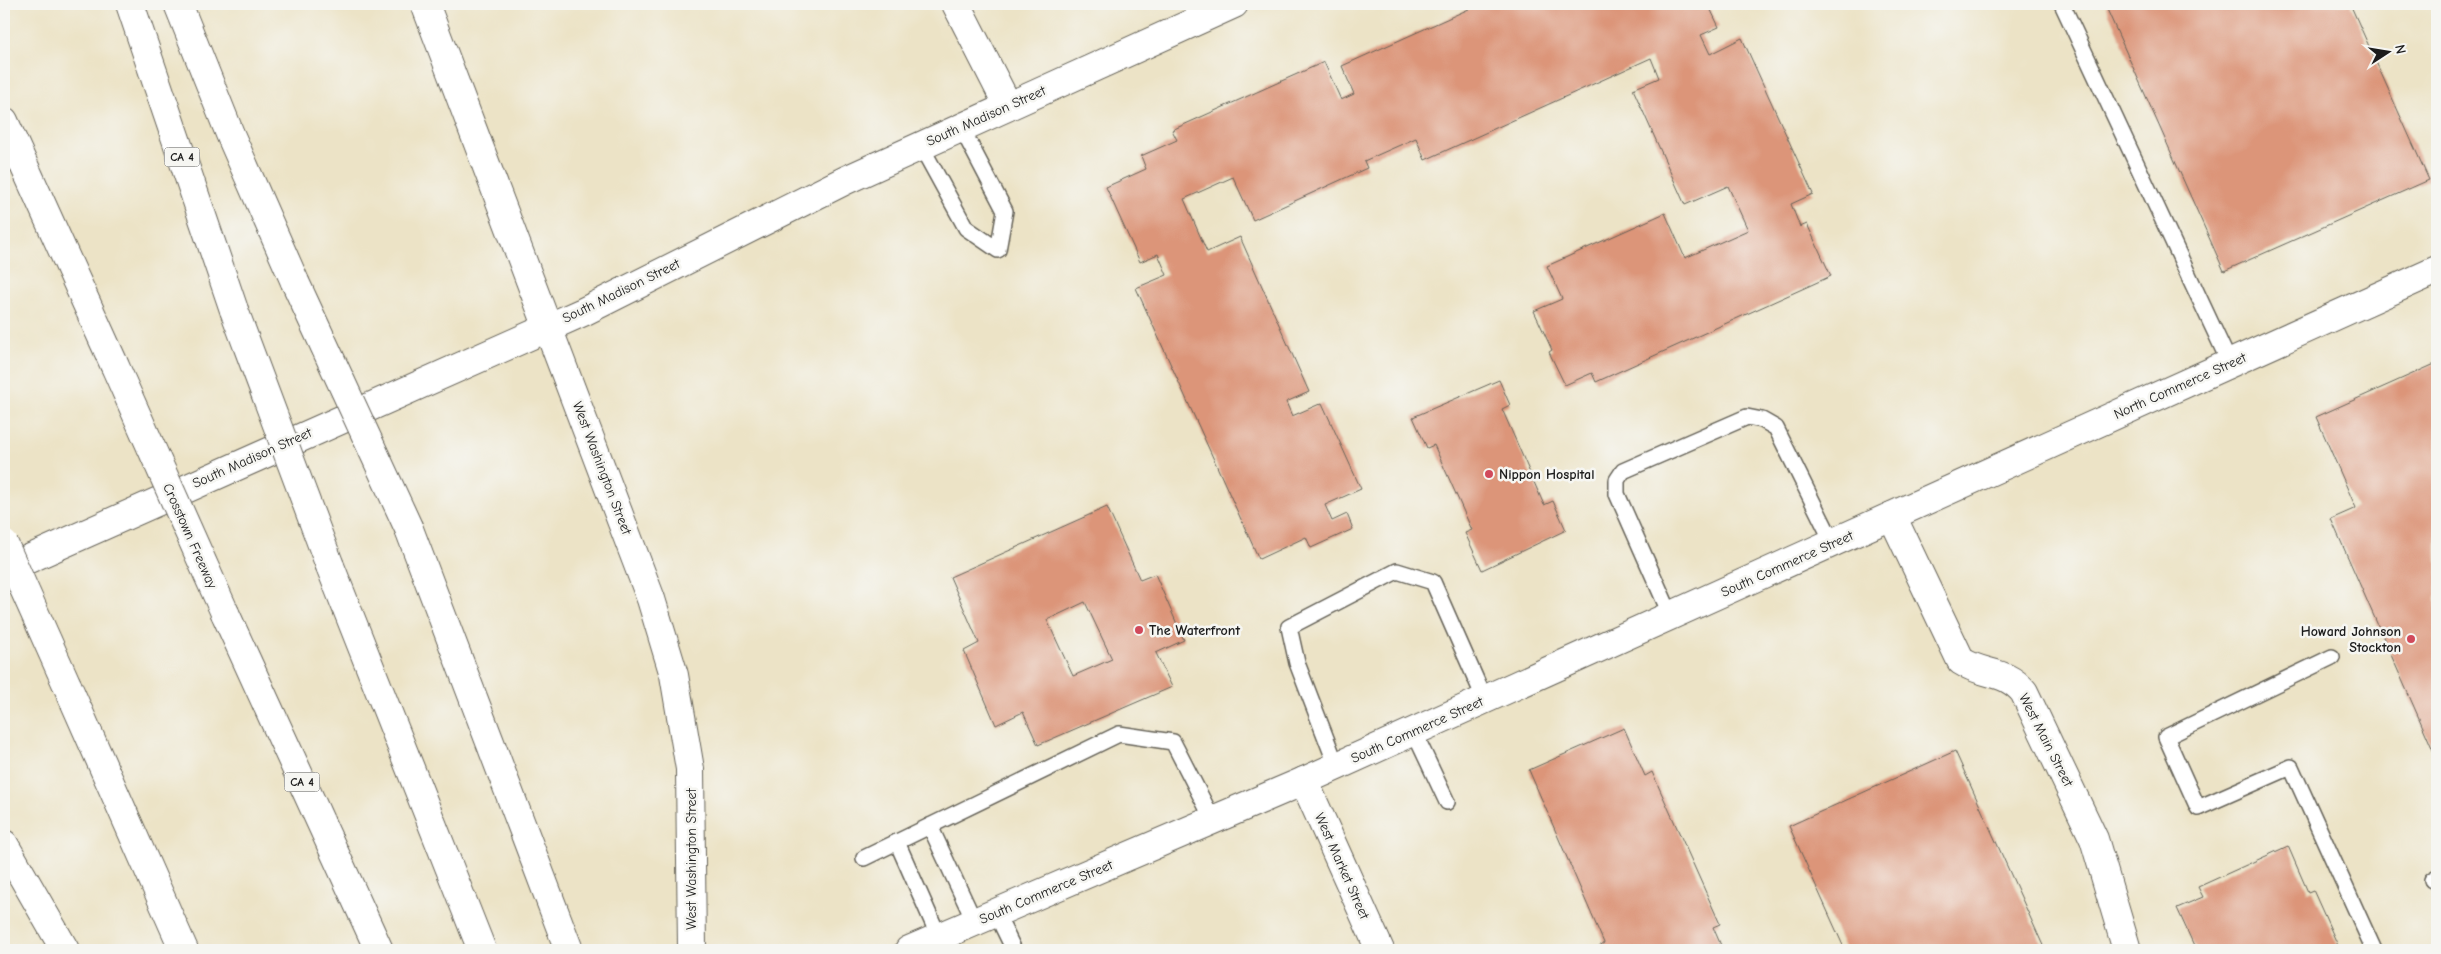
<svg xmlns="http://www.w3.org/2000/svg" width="2441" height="954" viewBox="0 0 2441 954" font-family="'Comic Neue',sans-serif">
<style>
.building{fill:#dc9579;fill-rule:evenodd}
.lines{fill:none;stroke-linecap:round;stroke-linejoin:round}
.lane-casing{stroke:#656258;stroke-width:18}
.street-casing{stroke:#656258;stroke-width:30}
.secondary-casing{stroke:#656258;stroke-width:30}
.highway-casing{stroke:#656258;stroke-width:30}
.lane{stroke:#fff;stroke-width:15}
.street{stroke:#fff;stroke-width:28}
.secondary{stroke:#fff;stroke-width:28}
.highway{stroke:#fff;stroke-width:28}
.highway-bridge-casing{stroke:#656258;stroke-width:30;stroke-linecap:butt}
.highway-bridge{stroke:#fff;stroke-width:28}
.poi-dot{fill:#d1495b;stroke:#f6f6f2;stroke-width:2}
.labels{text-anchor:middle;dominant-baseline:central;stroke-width:5;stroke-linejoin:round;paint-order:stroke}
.shield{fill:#f6f6f2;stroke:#5d5d5c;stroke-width:1}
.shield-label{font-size:12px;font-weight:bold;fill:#1c1c1c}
.street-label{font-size:14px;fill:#1c1c1c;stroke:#f6f6f2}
.poi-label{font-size:14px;font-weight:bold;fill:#1c1c1c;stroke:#f6f6f2;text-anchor:start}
</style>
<rect width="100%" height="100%" fill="#f6f6f2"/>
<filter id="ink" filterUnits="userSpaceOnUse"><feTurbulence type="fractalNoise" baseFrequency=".02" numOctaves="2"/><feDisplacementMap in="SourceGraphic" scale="10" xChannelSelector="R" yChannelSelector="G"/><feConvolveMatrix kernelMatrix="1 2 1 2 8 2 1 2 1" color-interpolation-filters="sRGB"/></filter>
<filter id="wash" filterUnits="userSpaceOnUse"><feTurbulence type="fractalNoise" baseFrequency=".0096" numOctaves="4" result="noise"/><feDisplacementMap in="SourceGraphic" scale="20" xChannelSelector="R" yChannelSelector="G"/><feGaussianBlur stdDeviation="1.12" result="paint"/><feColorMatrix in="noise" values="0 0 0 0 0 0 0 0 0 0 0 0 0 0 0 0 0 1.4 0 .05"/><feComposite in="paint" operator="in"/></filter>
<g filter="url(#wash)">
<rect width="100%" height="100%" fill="#ece3c6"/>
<g id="blocks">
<g class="building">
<polygon points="1480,4 1708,4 1719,27 1701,35 1710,54 1742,38 1813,194 1791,204 1800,227 1807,224 1831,276 1596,382 1592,373 1565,385 1549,352 1552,350 1534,311 1562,299 1547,266 1665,213 1685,258 1748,230 1728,186 1685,205 1633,89 1659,78 1651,58 1425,160 1416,138 1364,161 1367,168 1253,220 1233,177 1184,199 1207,252 1240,237 1309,392 1286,402 1292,416 1322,403 1361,489 1325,505 1332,521 1347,514 1353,529 1311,548 1306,537 1259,559 1136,288 1167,275 1158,254 1140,262 1106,187 1146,169 1141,156 1177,140 1172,130 1324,62 1341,100 1354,94 1342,66"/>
<polygon points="2113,4 2350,4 2429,180 2224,271 2106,7"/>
<polygon points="2437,363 2437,759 2331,519 2356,508 2316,417"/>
<polygon points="1499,380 1510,405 1502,409 1544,505 1553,501 1566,530 1482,570 1465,533 1472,530 1434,445 1427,448 1413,417"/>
<path d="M 1107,507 L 1140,580 L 1155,574 L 1184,640 L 1156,653 L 1172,687 L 1038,745 L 1023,712 L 996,725 L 964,651 L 979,643 L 950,577 ZM 1085,602 L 1112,659 L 1073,676 L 1047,620 Z"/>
<polygon points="1624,728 1645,776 1652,772 1720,924 1713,927 1723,950 1601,950 1599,946 1604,943 1529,770"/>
<polygon points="1955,751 2045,950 1845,950 1789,826"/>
<polygon points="2288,846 2308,892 2313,890 2340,950 2196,950 2177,908 2203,897 2198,887"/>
</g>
</g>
</g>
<g filter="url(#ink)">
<use href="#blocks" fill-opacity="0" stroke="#656258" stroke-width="1"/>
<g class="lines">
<defs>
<g id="lane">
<polyline points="2062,4 2230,364"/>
<polyline points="921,146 966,228 998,250 1005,211 961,127"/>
<polyline points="1671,616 1617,494 1617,480 1623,471 1747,417 1762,420 1776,428 1833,543"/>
<polyline points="2332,657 2166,737 2198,808 2291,767 2374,950"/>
<polyline points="1414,732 1447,802"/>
<polyline points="1337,767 1297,663 1289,627 1397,571 1433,582 1485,700"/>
<polyline points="930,826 975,923"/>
<polyline points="897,842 939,937"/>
<polyline points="864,858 1119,734 1173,742 1213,820"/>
<polyline points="2432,880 2437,877"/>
<polyline points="996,913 1014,950"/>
</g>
<g id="street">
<polyline points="956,4 1008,106"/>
<path d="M 1892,516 L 1961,661 C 1984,676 2005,669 2024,692 L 2094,839 L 2127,950"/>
<polyline points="1304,781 1380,950"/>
<polyline points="909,950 1304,781 2437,270"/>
</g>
<g id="secondary">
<polyline points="425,4 651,599 674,675 690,769 692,950"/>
<polyline points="4,570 583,312 846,180 1234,4"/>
</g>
<g id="highway">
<polyline points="130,4 234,310"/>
<polyline points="178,4 230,134 295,282"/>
<polyline points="4,121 114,364"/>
<polyline points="409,529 569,950"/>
<polyline points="330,566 482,950"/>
<polyline points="225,613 379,950"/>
<polyline points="67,685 184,950"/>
<polyline points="4,844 65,950"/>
</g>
</defs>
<use href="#lane" class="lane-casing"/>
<use href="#street" class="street-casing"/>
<use href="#secondary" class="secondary-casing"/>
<use href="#highway" class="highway-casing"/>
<use href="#lane" class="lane"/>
<use href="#street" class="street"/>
<use href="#secondary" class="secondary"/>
<use href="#highway" class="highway"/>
<defs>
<g id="highway-bridge">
<polyline points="295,282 409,529"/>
<polyline points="234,310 330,566"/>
<polyline points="114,364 225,613"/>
<polyline points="4,544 67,685"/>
</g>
</defs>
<use href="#highway-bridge" class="highway-bridge-casing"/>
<use href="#highway-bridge" class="highway-bridge"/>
</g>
</g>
<g class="poi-dot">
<circle cx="1489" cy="474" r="5"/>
<circle cx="1139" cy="630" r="5"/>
<circle cx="2411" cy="639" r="5"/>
</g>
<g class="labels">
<g class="shield">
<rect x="164.5" y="147.5" width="35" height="19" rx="4"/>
<rect x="284.5" y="772.5" width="35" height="19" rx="4"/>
</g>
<g class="shield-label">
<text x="182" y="157">CA 4</text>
<text x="302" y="782">CA 4</text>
</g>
<g class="street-label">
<text transform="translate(986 116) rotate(-24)">South Madison Street</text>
<text transform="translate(621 291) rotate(-26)">South Madison Street</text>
<text transform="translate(2180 386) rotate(-24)">North Commerce Street</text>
<text transform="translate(252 458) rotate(-24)">South Madison Street</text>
<text transform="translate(602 468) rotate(69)">West Washington Street</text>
<text transform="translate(190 536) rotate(66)">Crosstown Freeway</text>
<text transform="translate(1787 564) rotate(-24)">South Commerce Street</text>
<text transform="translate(1417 730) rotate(-24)">South Commerce Street</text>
<text transform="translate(2046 740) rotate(63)">West Main Street</text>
<text transform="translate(691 859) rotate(-90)">West Washington Street</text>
<text transform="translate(1342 866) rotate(66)">West Market Street</text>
<text transform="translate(1046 892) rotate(-23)">South Commerce Street</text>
</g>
<g class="poi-label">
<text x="1499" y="474">Nippon Hospital</text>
<text x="1149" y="630">The Waterfront</text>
<text x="2401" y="631" text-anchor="end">Howard Johnson<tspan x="2401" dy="16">Stockton</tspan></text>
</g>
</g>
<rect width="2441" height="954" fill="none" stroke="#f6f6f2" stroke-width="20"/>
<g transform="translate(2388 52) rotate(78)" stroke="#f6f6f2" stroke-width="4" paint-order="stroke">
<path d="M0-4L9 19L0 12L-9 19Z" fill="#1c1c1c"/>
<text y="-8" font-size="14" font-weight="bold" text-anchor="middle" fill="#1c1c1c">N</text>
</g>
</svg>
